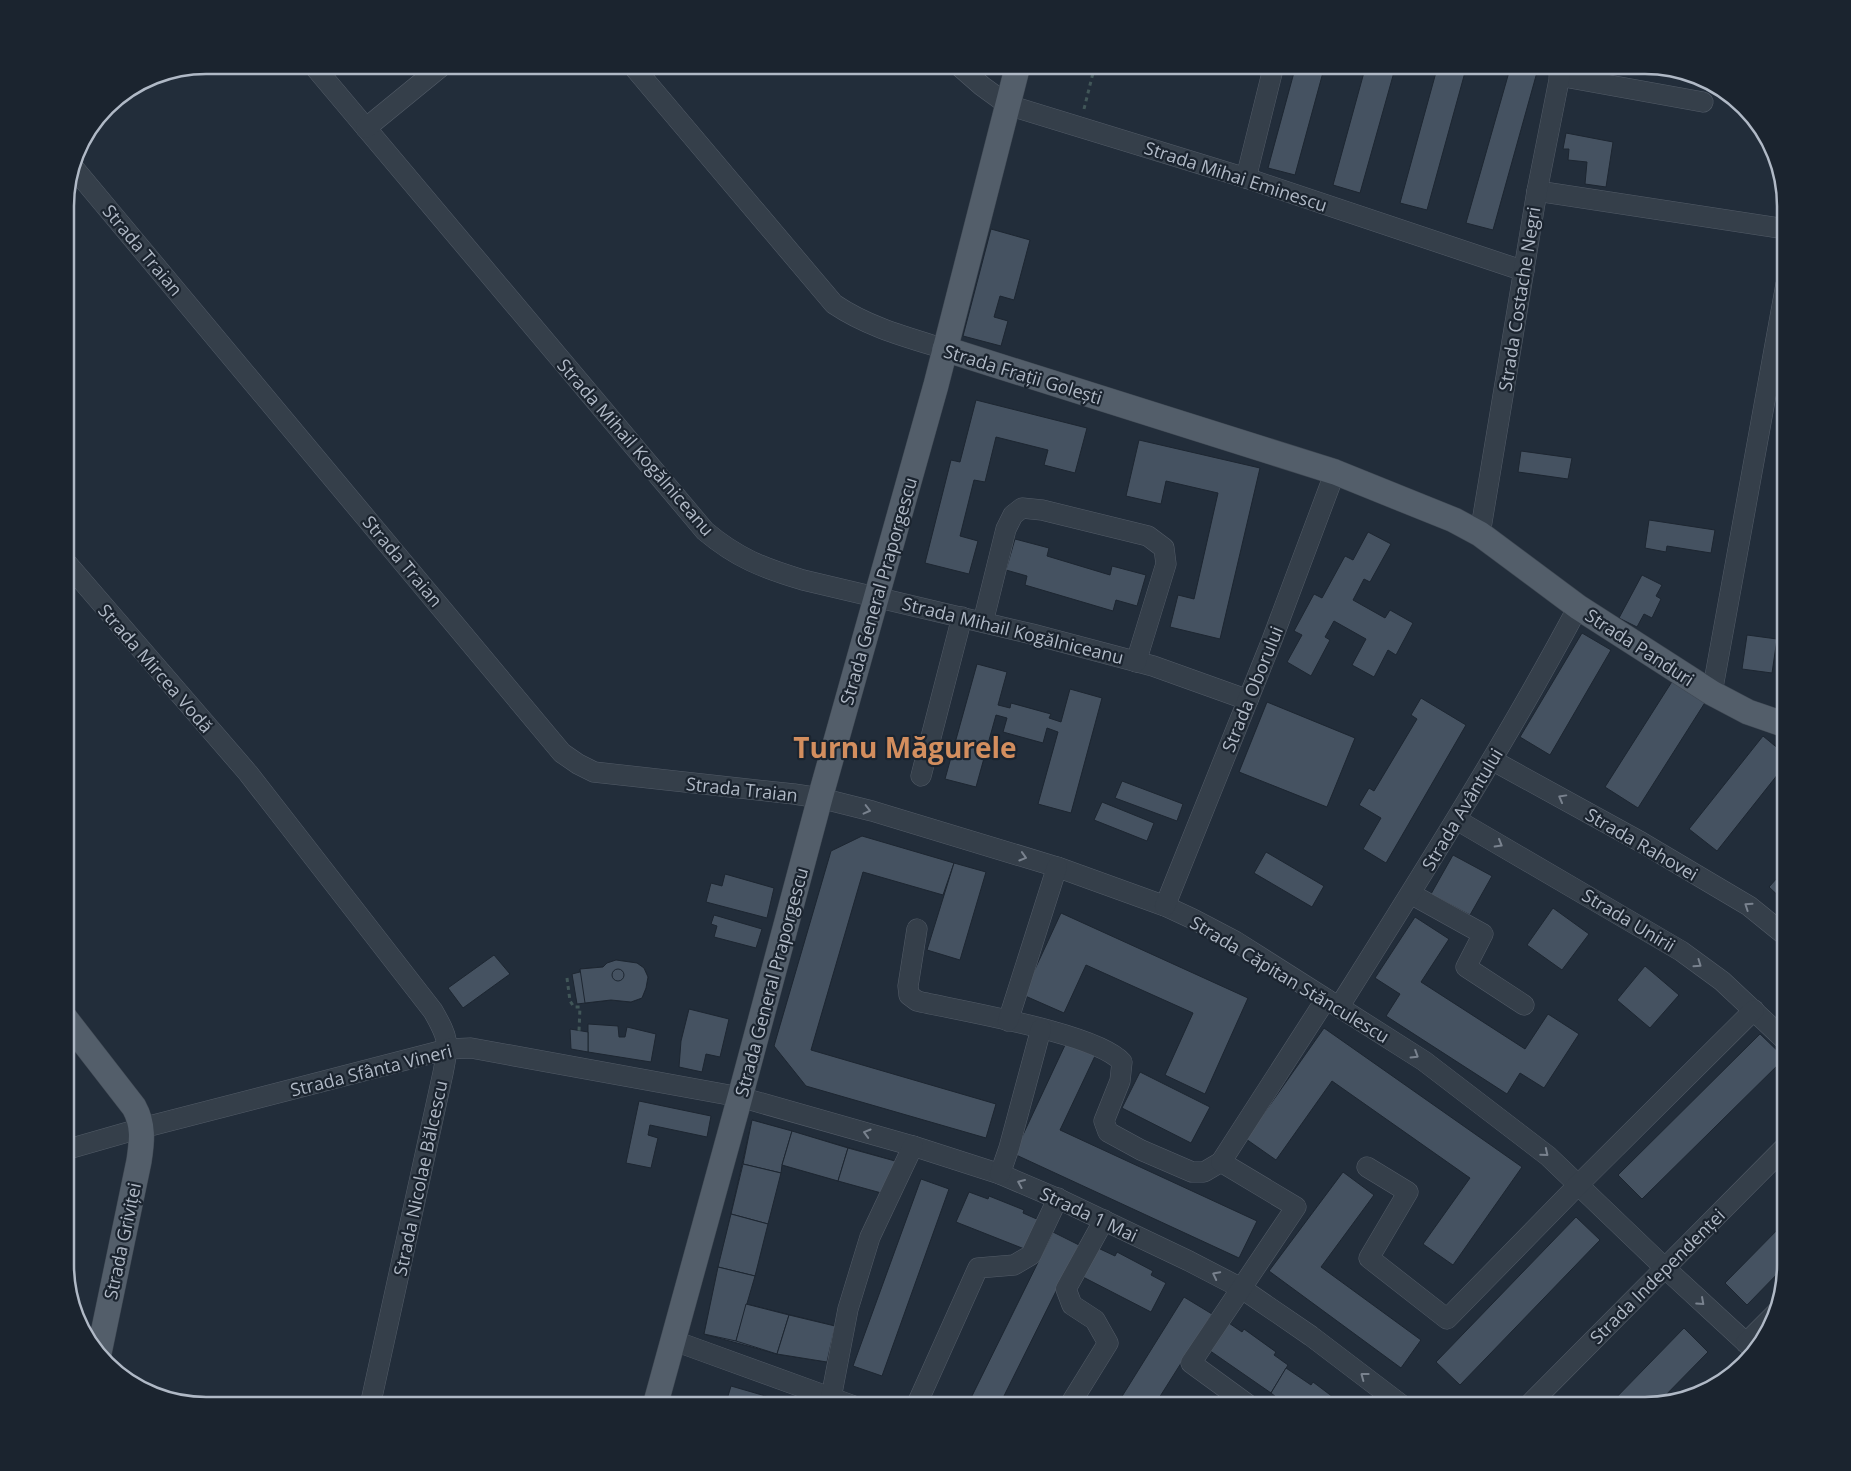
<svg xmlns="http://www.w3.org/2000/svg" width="1851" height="1471" viewBox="0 0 1851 1471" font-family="'Open Sans',sans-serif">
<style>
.building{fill:#455261;stroke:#1d2631}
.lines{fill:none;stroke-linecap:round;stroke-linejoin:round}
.minor-casing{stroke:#535c68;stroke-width:21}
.major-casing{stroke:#3f4853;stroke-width:26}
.path{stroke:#415658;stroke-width:3;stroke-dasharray:4 4;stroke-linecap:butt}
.minor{stroke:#353f4a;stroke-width:20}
.major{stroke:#535e6a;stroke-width:25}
.oneway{stroke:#79828e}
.labels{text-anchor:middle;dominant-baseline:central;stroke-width:4.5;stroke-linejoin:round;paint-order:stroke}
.street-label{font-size:18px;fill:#b0b9c6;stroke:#1b242f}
.town-label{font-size:28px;font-weight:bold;fill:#d38e5e;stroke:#1b242f}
.rim{fill:none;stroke:#b0b9c6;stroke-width:2.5}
</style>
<rect width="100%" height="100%" fill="#222d3a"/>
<g class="building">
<polygon points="1296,65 1325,65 1295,175 1268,168"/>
<polygon points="1366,65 1396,65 1360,193 1333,185"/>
<polygon points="1438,65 1467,65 1427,210 1400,203"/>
<polygon points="1511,65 1539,65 1493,230 1466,223"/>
<polygon points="1693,75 1699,76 1719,88 1692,83"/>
<polygon points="1566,133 1613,142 1606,187 1585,184 1587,162 1568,160 1569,149 1563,149"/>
<polygon points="991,229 1030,240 1014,300 1000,296 994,317 1008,321 1001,346 963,336"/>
<polygon points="976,400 1087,428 1075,473 1044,465 1048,450 996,437 985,482 974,480 960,536 978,541 969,574 925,563 951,460 960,462"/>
<polygon points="1139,440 1260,468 1220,639 1170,627 1178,595 1194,599 1218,493 1166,481 1161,504 1126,496"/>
<polygon points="1521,451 1572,458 1568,479 1518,472"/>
<polygon points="1649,520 1715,530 1711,553 1667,546 1666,552 1645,548"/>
<polygon points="1368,532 1391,544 1370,582 1364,579 1353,600 1385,618 1390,610 1413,623 1396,655 1388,650 1374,677 1352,665 1366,639 1334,621 1325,637 1330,640 1311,676 1287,662 1302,635 1294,631 1314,594 1322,598 1345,556 1353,560"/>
<polygon points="1015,539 1049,548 1047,556 1110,575 1112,566 1146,575 1137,606 1116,600 1113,611 1025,585 1027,576 1006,570"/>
<polygon points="1642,575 1662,585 1656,596 1661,599 1652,618 1644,614 1637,627 1619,618"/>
<polygon points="1582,633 1611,650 1550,755 1520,737"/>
<polygon points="1747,635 1777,639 1772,673 1742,669"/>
<polygon points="977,664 1007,672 998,705 1010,708 1011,703 1051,714 1049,718 1061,722 1070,689 1102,698 1071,813 1038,804 1058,732 1047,728 1043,743 1003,732 1007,718 996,715 976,787 945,779"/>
<polygon points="1673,680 1706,701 1638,808 1605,787"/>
<polygon points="1421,698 1466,725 1386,863 1363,849 1381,818 1359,805 1369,788 1374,791 1417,719 1411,715"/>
<polygon points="1267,702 1355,738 1327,807 1239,772"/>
<polygon points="1763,736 1786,755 1786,764 1717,851 1689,829"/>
<polygon points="1122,781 1183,804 1177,821 1115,798"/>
<polygon points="1102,802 1154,823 1147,841 1094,820"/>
<polygon points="862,836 954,863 943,895 863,872 811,1050 996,1104 986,1138 806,1086 774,1046 831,851"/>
<polygon points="1266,852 1324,886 1312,907 1254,873"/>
<polygon points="1453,855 1492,876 1470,915 1431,894"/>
<polygon points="954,863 986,872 960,960 927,950"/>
<polygon points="1786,868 1786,903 1769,887"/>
<polygon points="725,874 774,888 767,918 706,902 711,883 722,886"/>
<polygon points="1553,908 1589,934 1562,970 1527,945"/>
<polygon points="1061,913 1248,998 1205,1094 1165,1075 1193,1013 1086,965 1064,1013 1023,995"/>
<polygon points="714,915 762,929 756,948 714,937 717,926 711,924"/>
<polygon points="1415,917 1449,939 1421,982 1525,1049 1548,1014 1579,1034 1544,1088 1520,1073 1507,1094 1386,1016 1400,994 1375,978"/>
<polygon points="494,955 510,974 463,1008 448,988"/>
<polygon points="616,960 637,963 644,968 648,977 646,988 642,998 631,1002 611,1000 577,1004 572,974 580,972 580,969 603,967 607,963"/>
<polygon points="616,960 637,963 644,968 648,977 646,988 642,998 631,1002 611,1000 585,1003 580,969 603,967 607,963"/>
<polygon points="1645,966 1679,995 1650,1028 1617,1000"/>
<circle cx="618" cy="975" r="6"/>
<polygon points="689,1009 729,1019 720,1057 706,1054 702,1072 679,1067 681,1041"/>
<polygon points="588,1024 618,1026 619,1037 625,1037 627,1027 656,1034 651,1062 588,1052"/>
<polygon points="1324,1028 1522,1167 1453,1265 1423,1244 1470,1178 1332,1081 1276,1160 1246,1139"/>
<polygon points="570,1029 588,1032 588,1052 571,1049"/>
<polygon points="1760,1034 1785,1058 1642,1199 1618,1175"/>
<polygon points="1066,1043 1095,1056 1060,1130 1257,1221 1239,1258 1014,1154"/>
<polygon points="1140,1072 1210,1107 1191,1143 1122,1108"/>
<polygon points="639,1101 711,1116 707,1137 650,1125 648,1135 658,1138 651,1168 626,1163"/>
<polygon points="752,1120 895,1161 885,1194 782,1165 746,1304 835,1326 827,1362 777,1354 704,1334"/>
<polygon points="752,1120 792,1131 782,1165 781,1173 743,1164"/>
<polygon points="792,1131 848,1148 838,1181 782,1165"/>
<polygon points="848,1148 895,1161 885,1194 838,1181"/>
<polygon points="743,1164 781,1173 768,1224 731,1214"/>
<polygon points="1343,1172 1374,1195 1321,1267 1421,1340 1401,1368 1269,1271"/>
<polygon points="921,1179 949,1189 882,1376 853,1366"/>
<polygon points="969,1192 988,1199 989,1196 1024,1210 1023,1213 1039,1220 1027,1250 956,1222"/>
<polygon points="731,1214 768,1224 755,1276 718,1267"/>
<polygon points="1576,1217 1600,1240 1460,1385 1436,1362"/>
<polygon points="1786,1221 1786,1265 1747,1305 1725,1283"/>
<polygon points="1053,1232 1079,1245 999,1406 967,1406"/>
<polygon points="1098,1248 1115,1256 1117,1252 1153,1271 1151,1275 1166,1283 1151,1312 1083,1277"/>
<polygon points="718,1267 755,1276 736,1341 704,1334"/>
<polygon points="1184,1297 1212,1314 1154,1406 1116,1406"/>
<polygon points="746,1304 789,1315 777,1354 736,1341"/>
<polygon points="789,1315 835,1326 827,1362 777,1354"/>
<polygon points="1226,1321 1242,1332 1244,1329 1276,1352 1274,1355 1288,1365 1271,1393 1206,1348"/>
<polygon points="1684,1328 1708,1352 1658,1403 1645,1406 1608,1406"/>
<polygon points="1286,1368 1311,1385 1313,1382 1345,1406 1287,1406 1271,1393"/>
<polygon points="731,1386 800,1406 725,1406"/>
</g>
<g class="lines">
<defs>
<g id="minor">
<path d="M 313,65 L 705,531 C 737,558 763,568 803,580 L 1032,634 L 1153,666 L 1248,700"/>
<path d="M 632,65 L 834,304 C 868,327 906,337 945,349"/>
<polyline points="958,65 982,86 1008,105 1246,178 1524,271"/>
<polyline points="1559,76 1703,102"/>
<polyline points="366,128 443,65"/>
<polyline points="73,167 562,753 578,764 594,772 794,794 820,798 872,811 1057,867 1165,906 1193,919 1235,941 1424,1061 1548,1156 1666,1269 1755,1351"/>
<polyline points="1246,178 1274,65"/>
<polyline points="1537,191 1786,229"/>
<polyline points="1480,534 1537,191 1562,65"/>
<path d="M 65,561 L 248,773 L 433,1011 C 449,1039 449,1042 443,1073 L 370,1406"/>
<polyline points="983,622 1006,529 1013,515 1022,508 1042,510 1148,536 1164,548 1166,564 1136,662"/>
<polyline points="1712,693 1786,284"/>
<polyline points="1492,760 1641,842 1749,906 1786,936"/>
<polyline points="921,776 962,617"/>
<polyline points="1457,820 1681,951 1722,981 1786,1041"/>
<polyline points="1411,894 1483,934 1466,967 1524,1005"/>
<polyline points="1165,906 1272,640 1335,472"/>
<path d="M 917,929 L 908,986 L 909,995 L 917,1001 C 960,1011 1097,1033 1122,1062 L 1120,1081 L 1104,1121 L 1108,1132 L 1141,1150 L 1192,1172 L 1204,1172 L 1221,1162"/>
<path d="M 1339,1007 C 1422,875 1505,744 1578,607"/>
<polyline points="1008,1021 1057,867"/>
<polyline points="65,1150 142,1128 448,1049 471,1048 740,1097 913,1146 1000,1174 1063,1201 1189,1261 1241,1288 1311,1336 1403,1406"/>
<polyline points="1367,1167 1408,1192 1369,1258 1447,1319 1578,1185 1754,1010"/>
<polyline points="1000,1174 1009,1148 1041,1029"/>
<polyline points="672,1340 854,1406"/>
<polyline points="1746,1343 1777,1312"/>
<polyline points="831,1398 848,1309 870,1237 913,1146"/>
<polyline points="916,1406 978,1268 1014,1265 1031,1255 1058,1198"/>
<polyline points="1069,1406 1108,1343 1095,1320 1072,1305 1066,1289 1104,1220"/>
<polyline points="1250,1406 1191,1363 1296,1207 1221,1162 1326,999"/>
<polyline points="1528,1406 1786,1146"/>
</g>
<g id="major">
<polyline points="945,349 1335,472 1454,520 1480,534 1578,607 1712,693 1748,712 1786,725"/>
<path d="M 65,1018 L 134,1107 C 144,1125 142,1141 139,1161 L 99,1353"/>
<polyline points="655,1406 740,1097 820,798 936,385 1018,65"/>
</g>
</defs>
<use href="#minor" class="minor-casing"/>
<use href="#major" class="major-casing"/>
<g class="path">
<polyline points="1084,109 1095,65"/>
<polyline points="567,978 570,1001 574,1007 580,1007 579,1031"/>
</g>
<use href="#minor" class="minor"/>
<use href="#major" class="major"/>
</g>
<defs><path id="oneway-chevron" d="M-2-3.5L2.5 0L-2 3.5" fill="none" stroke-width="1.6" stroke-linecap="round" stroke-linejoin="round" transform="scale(1.25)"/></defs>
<g class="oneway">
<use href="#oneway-chevron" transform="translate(1562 798) rotate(-151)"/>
<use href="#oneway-chevron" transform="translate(867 810) rotate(14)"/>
<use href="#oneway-chevron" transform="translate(1499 844) rotate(30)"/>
<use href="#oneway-chevron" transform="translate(1023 857) rotate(17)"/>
<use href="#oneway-chevron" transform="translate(1748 906) rotate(-146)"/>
<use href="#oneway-chevron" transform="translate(1698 964) rotate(35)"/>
<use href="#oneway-chevron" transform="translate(1415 1055) rotate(32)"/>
<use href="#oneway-chevron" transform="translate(867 1133) rotate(-164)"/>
<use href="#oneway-chevron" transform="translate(1545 1153) rotate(39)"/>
<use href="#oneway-chevron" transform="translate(1021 1183) rotate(-157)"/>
<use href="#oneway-chevron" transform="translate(1216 1275) rotate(-153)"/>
<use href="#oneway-chevron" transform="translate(1701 1302) rotate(42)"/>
<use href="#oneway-chevron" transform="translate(1364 1376) rotate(-143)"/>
</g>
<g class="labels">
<g class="street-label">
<text transform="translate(1236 176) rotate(18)">Strada Mihai Eminescu</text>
<text transform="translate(143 250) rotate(50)">Strada Traian</text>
<text transform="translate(1519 299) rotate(-81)">Strada Costache Negri</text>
<text transform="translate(1023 374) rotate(17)">Strada Frații Golești</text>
<text transform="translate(636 447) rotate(49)">Strada Mihail Kogălniceanu</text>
<text transform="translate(403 561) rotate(50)">Strada Traian</text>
<text transform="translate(878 591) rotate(-74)">Strada General Praporgescu</text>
<text transform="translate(1013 630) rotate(14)">Strada Mihail Kogălniceanu</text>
<text transform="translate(1640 647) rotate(33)">Strada Panduri</text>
<text transform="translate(156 668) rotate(49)">Strada Mircea Vodă</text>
<text transform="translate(1252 689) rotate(-68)">Strada Oborului</text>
<text transform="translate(742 789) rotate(6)">Strada Traian</text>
<text transform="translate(1462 809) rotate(-59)">Strada Avântului</text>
<text transform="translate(1642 844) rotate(30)">Strada Rahovei</text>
<text transform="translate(1629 920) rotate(31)">Strada Unirii</text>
<text transform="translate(1290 979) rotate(31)">Strada Căpitan Stănculescu</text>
<text transform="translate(771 982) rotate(-75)">Strada General Praporgescu</text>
<text transform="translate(371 1070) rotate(-14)">Strada Sfânta Vineri</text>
<text transform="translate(420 1178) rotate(-78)">Strada Nicolae Bălcescu</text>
<text transform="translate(1089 1214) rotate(25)">Strada 1 Mai</text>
<text transform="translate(122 1241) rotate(-78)">Strada Griviței</text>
<text transform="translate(1657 1276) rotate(-45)">Strada Independenței</text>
</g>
<g class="town-label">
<text x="905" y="747">Turnu Măgurele</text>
</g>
</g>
<path d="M0 0H1851V1471H0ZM206 74H1645A132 132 0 0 1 1777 206V1265A132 132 0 0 1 1645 1397H206A132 132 0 0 1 74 1265V206A132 132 0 0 1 206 74Z" fill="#1b242f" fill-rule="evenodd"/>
<path class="rim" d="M206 74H1645A132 132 0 0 1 1777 206V1265A132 132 0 0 1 1645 1397H206A132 132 0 0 1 74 1265V206A132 132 0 0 1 206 74Z"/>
</svg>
